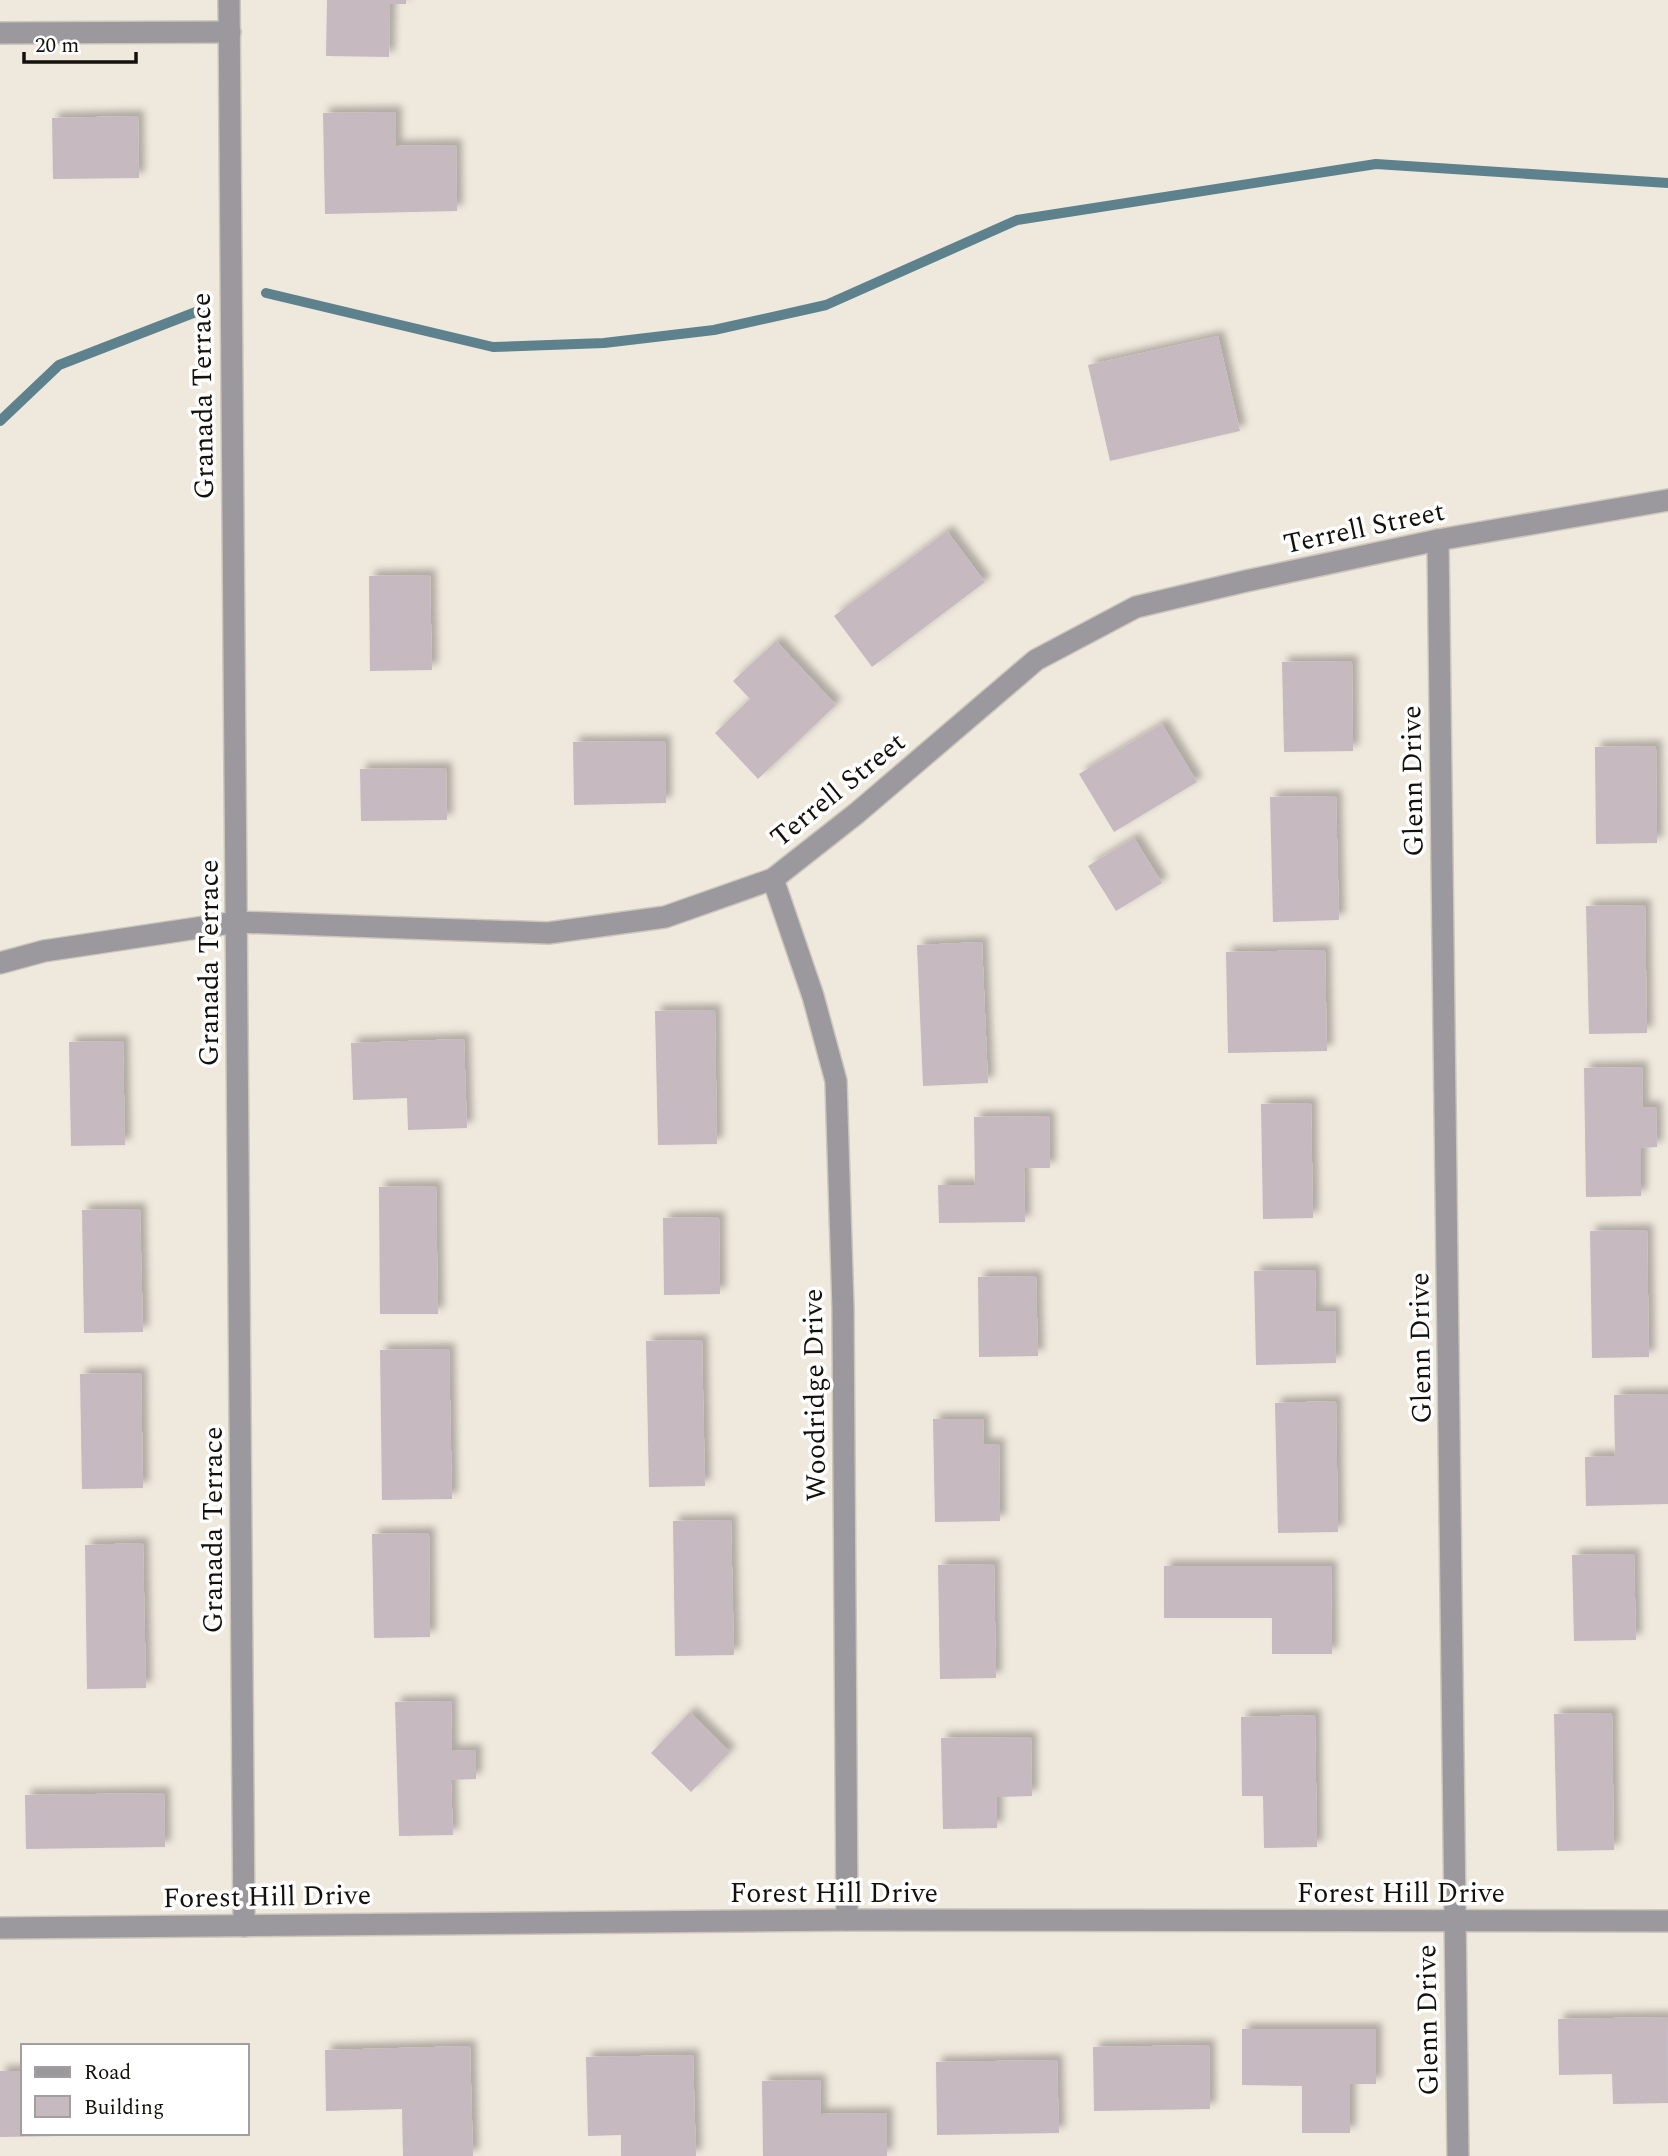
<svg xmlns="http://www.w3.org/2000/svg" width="1668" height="2156" viewBox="0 0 1668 2156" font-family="Spectral,serif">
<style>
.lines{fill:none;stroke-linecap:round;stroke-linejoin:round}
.stream{stroke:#5d828d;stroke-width:10}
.building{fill:#c6b9c0;filter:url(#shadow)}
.street-casing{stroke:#ccc6bc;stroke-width:24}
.street{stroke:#9b999e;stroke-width:21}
.labels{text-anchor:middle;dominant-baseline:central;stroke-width:7;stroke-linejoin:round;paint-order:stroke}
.street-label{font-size:28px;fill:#14110d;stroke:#fff}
</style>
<defs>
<filter id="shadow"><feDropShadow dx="6" dy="-6" stdDeviation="3.5" flood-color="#0004"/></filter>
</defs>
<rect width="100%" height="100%" fill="#efe8dd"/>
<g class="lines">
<g class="stream">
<polyline points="266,293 493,347 604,343 714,330 826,305 1017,220 1376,164 1668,183"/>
<polyline points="0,421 59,365 201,310"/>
</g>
</g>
<g class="building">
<polygon points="327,0 406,0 406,4 390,4 389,57 326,56"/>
<polygon points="396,112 396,146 456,145 457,211 325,214 323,113"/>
<polygon points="138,116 139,178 53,179 52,118"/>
<polygon points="1218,336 1240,431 1110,461 1088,365"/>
<polygon points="947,531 985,582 872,667 834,616"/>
<polygon points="430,575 432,670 370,671 369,576"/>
<polygon points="776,641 836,705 758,779 715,733 750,699 733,681"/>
<polygon points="1352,661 1353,751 1284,752 1282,662"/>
<polygon points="1162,724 1197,782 1114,832 1079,774"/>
<polygon points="665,741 666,803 574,805 573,742"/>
<polygon points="1656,746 1657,843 1596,844 1595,747"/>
<polygon points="446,768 447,820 361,821 360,769"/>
<polygon points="1336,796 1339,920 1273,922 1270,797"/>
<polygon points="1134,838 1162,883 1116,911 1088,866"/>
<polygon points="1645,905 1647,1033 1589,1034 1586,906"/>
<polygon points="982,942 988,1083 923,1086 917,945"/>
<polygon points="1325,950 1327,1051 1228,1053 1226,952"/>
<polygon points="715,1010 717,1144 658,1145 655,1011"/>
<polygon points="464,1039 467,1128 408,1130 407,1098 353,1100 351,1043"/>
<polygon points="123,1041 125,1145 71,1146 69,1042"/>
<polygon points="1642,1067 1643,1107 1656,1107 1657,1147 1641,1148 1641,1196 1586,1197 1584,1068"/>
<polygon points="1311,1103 1313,1218 1263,1219 1261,1104"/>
<polygon points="1049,1116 1050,1168 1024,1168 1025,1222 939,1223 938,1185 975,1185 974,1117"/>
<polygon points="436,1186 438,1314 380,1314 379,1187"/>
<polygon points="140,1209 143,1332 84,1333 82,1210"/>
<polygon points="719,1217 720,1294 664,1295 663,1218"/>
<polygon points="1647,1230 1649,1357 1592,1358 1590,1231"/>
<polygon points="1315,1270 1316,1311 1335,1311 1336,1363 1256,1365 1254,1271"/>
<polygon points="1036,1276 1038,1356 979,1357 978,1277"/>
<polygon points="702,1340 705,1486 649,1487 646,1341"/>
<polygon points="449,1349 452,1499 382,1500 380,1350"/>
<polygon points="141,1373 143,1488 82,1489 80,1374"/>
<polygon points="1668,1394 1668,1504 1586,1506 1585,1457 1615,1456 1614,1395"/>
<polygon points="1336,1401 1338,1532 1278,1533 1275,1403"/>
<polygon points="933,1419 983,1419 984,1444 999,1444 1000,1521 935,1522"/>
<polygon points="731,1520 734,1655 675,1656 673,1521"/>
<polygon points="429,1533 430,1637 374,1638 372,1534"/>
<polygon points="143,1543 146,1688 87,1689 85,1545"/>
<polygon points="1634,1554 1636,1640 1574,1641 1572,1555"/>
<polygon points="994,1564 996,1678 940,1679 938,1565"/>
<polygon points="1164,1566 1331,1566 1332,1654 1272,1654 1272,1618 1164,1618"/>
<polygon points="451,1701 452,1751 476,1750 476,1779 451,1780 453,1835 399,1836 395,1702"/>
<polygon points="690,1712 730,1752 691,1792 651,1753"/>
<polygon points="1612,1713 1614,1850 1557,1851 1554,1714"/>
<polygon points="1315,1715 1317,1847 1264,1848 1263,1796 1242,1796 1241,1717"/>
<polygon points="1031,1737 1032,1796 997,1797 997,1828 943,1829 941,1738"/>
<polygon points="164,1793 165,1847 26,1849 25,1795"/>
<polygon points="1667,2017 1668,2103 1613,2104 1612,2074 1559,2075 1558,2019"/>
<polygon points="1242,2029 1376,2029 1376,2084 1350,2084 1350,2133 1302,2133 1302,2086 1242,2085"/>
<polygon points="1209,2045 1210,2109 1094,2111 1093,2047"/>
<polygon points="470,2046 473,2156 403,2156 402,2109 326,2111 325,2050"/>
<polygon points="693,2055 696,2156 621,2156 621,2135 588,2136 586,2057"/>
<polygon points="1057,2060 1059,2133 937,2135 936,2062"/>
<polygon points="0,2071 23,2071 23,2133 60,2133 60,2136 0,2137"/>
<polygon points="820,2080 821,2114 887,2113 887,2156 763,2156 762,2081"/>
</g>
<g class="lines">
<defs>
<g id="street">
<polyline points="229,0 244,1926"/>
<polyline points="0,33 230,32"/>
<polyline points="1438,540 1458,2156"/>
<polyline points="773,879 813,996 836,1081 843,1308 847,1920"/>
<polyline points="0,963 44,951 237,922 548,933 665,917 773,879 857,813 1036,660 1136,607 1246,581 1438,540 1668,500"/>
<polyline points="0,1928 847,1920 1668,1921"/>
</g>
</defs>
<use href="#street" class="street-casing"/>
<use href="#street" class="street"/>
</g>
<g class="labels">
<g class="street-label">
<text transform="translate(203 396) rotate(-91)">Granada Terrace</text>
<text transform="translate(1364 528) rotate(-12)">Terrell Street</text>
<text transform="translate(1413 781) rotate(-91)">Glenn Drive</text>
<text transform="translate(838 790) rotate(-39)">Terrell Street</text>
<text transform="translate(209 963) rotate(-90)">Granada Terrace</text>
<text transform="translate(1421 1348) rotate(-91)">Glenn Drive</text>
<text transform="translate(815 1395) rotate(-91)">Woodridge Drive</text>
<text transform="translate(213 1530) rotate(-90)">Granada Terrace</text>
<text x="834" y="1893">Forest Hill Drive</text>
<text x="1401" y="1893">Forest Hill Drive</text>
<text transform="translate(267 1897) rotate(-1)">Forest Hill Drive</text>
<text transform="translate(1428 2020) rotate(-91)">Glenn Drive</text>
</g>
</g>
<rect x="21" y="2044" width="228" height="91" fill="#ffffff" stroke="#a1a09e" stroke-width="2"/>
<rect x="35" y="2067" width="35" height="10" fill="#9b999e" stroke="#a1a09e" stroke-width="2"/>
<text x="84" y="2079" font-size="21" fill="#14110d">Road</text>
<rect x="35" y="2096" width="35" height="21" fill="#c6b9c0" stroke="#a1a09e" stroke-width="2"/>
<text x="84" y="2114" font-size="21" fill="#14110d">Building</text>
<path d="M24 52v10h112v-10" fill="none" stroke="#14110d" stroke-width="3.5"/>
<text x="35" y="52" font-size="21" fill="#14110d" stroke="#ffffff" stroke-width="5" paint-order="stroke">20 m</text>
</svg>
